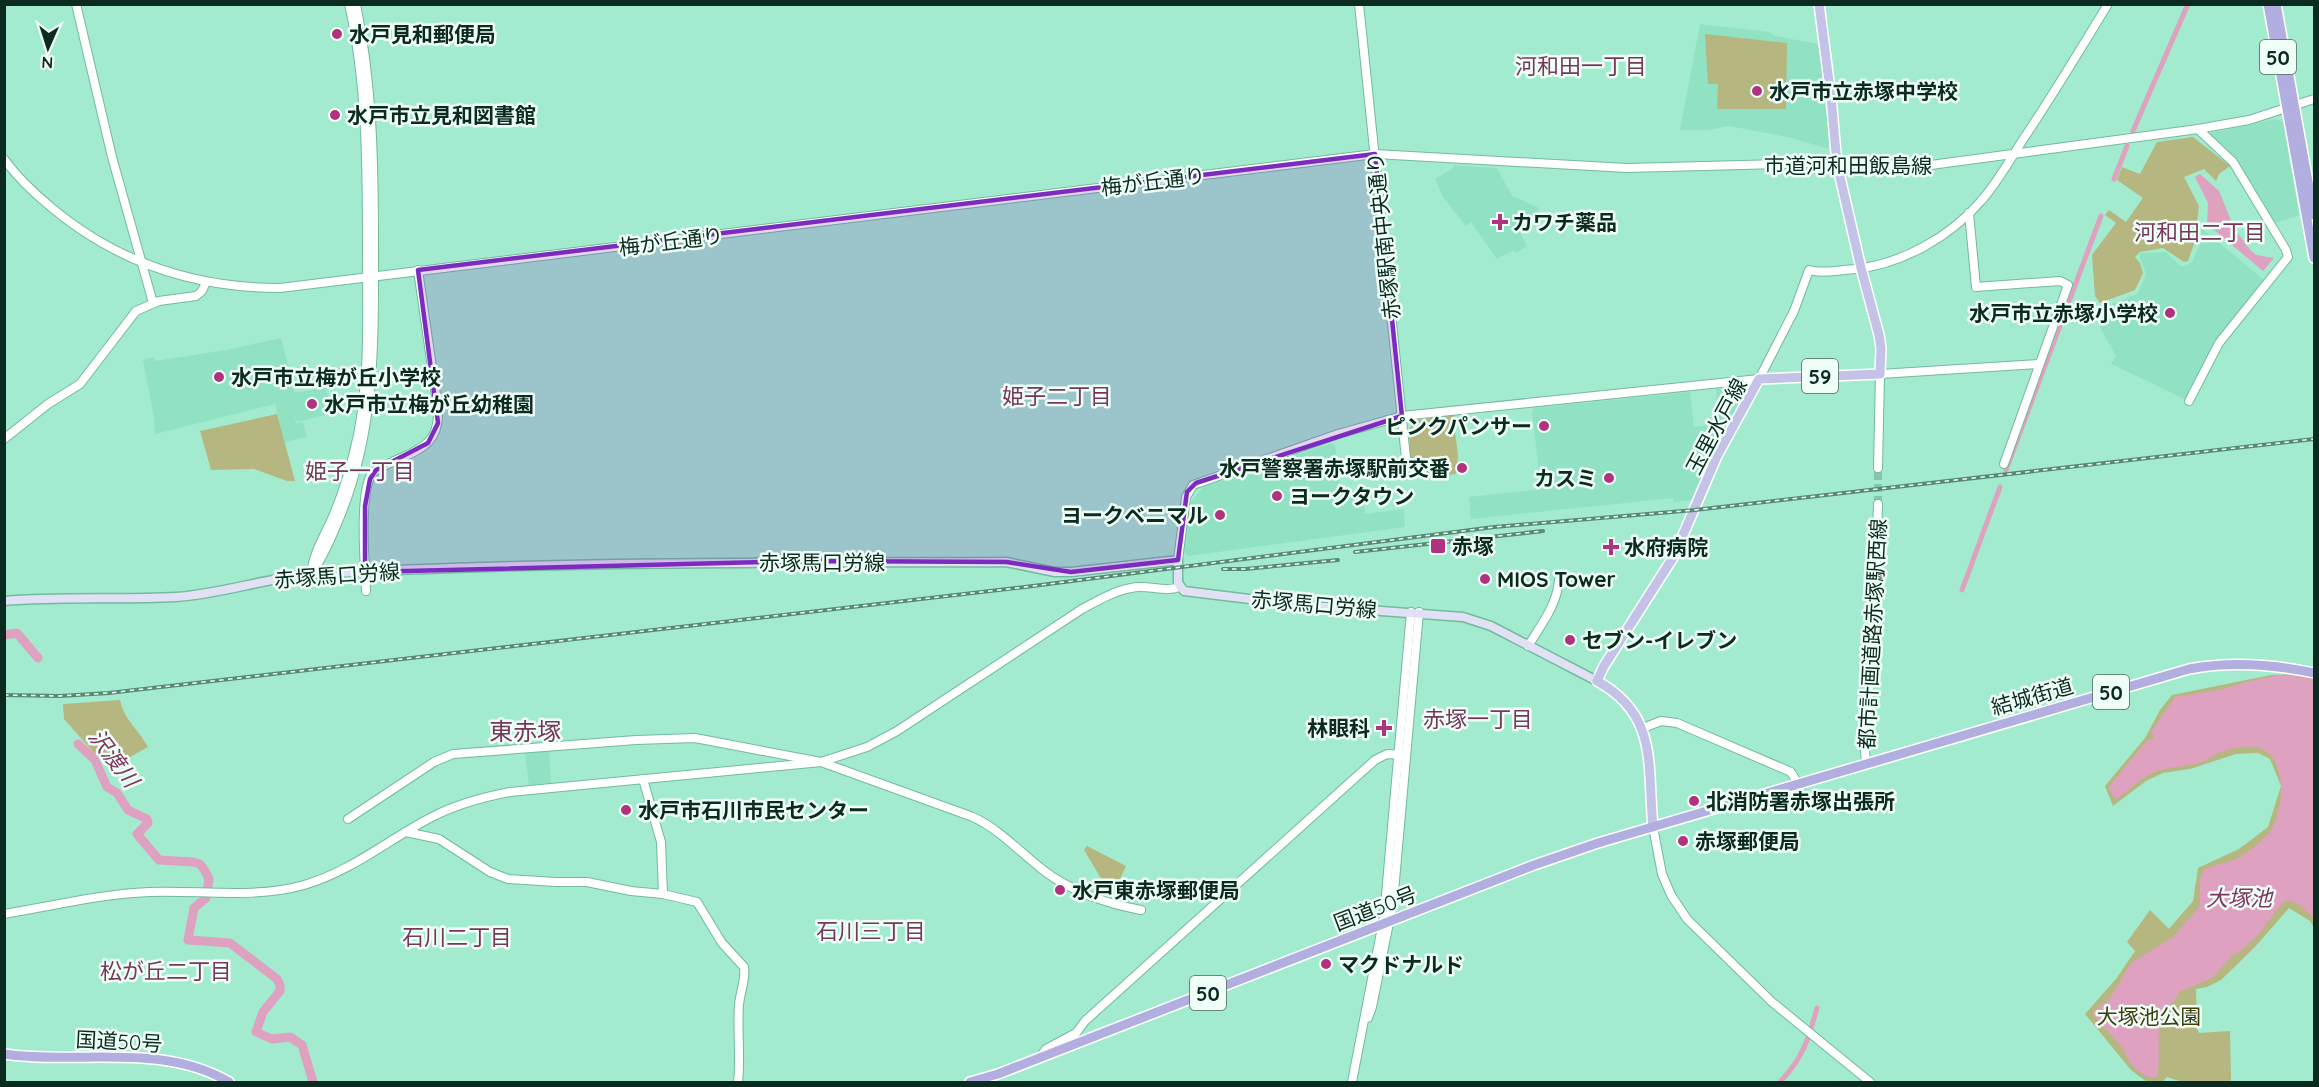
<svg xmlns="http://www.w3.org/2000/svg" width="2319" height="1087" viewBox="0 0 2319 1087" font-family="Quicksand,'Noto Sans JP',sans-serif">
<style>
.built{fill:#90e2c2}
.green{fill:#b6b680}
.water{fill:#dea1c0}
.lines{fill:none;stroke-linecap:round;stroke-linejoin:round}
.canal{stroke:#dea1c0;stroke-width:5}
.river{stroke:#dea1c0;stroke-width:9}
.tertiary-tunnel{stroke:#85c5ab;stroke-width:8;stroke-dasharray:8 4;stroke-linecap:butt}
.tertiary-casing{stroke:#73ba9e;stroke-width:10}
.secondary-casing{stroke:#73ba9e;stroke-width:11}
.primary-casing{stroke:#fff;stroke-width:12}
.trunk-casing{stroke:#fff;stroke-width:12}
.tertiary{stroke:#fff;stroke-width:8}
.secondary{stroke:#e2e0f4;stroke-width:8}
.primary{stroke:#c5c2e8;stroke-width:9}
.trunk{stroke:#b2aee0;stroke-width:9}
.rail-casing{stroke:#578a76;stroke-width:4}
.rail{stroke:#f0fef8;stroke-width:1.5;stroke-dasharray:4.5;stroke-linecap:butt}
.marked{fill:#7b2cbf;fill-opacity:0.2;stroke:#7b2cbf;stroke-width:4.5;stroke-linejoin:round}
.poi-dot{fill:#b1327f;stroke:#f0fef8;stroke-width:2}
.labels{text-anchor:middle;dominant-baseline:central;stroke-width:5;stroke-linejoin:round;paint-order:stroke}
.shield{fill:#f0fef8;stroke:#506a61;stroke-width:1.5}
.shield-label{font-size:20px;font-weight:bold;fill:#0c2b20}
.poi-label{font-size:21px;font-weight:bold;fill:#0c2b20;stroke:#f0fef8;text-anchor:start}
.street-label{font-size:21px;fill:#0c2b20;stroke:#f0fef8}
.park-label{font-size:21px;fill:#3e3d0c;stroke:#f0fef8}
.neighbourhood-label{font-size:22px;fill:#77375b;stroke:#f0fef8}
.water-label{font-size:22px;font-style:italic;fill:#803861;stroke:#f0fef8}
.quarter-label{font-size:24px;fill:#77375b;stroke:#f0fef8}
</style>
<rect width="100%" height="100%" fill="#a3ebce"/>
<g class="built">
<polygon points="1700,24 1769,32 1775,36 1818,44 1829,107 1829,149 1788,137 1729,126 1709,130 1680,130"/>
<polygon points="2276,119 2283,122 2299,215 2274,224 2208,134"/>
<polygon points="1453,165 1497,168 1512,196 1539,208 1530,223 1528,222 1520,233 1527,246 1516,253 1513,250 1497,259 1471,222 1466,226 1443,197 1435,179 1453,168"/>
<polygon points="2201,228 2265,281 2217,341 2187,400 2111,364 2116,356 2097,321 2102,317 2100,309 2137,294 2145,278 2146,272 2140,259 2140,253 2166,252 2180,266 2185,266 2192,262 2201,242"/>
<polygon points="281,338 295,393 325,387 333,413 297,422 294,412 296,423 303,422 307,437 284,442 275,404 155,434 154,417 143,360 154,357 155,361 226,350"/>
<polygon points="1733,388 1740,399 1693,500 1674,502 1673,498 1471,519 1469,497 1541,489 1532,412 1534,408 1690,392 1694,427 1719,424 1716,389"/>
<polygon points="1332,443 1335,445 1340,491 1359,490 1361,507 1364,506 1365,514 1404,509 1405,527 1188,556 1183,551 1191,502 1203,487"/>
<polygon points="549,749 551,783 529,785 525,753 527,751"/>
</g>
<g class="green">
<polygon points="1705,34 1787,43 1786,109 1717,109 1718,84 1708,84"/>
<polygon points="2193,137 2230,166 2219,174 2216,181 2204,169 2184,177 2199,206 2195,241 2188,261 2184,262 2163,248 2140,252 2135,257 2140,263 2143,273 2135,290 2100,303 2095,296 2092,255 2116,223 2105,215 2109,210 2126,222 2143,198 2117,180 2122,167 2140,174 2157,142"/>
<polygon points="277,414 295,481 287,481 254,469 211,470 200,431"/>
<path d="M 1453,415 L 1458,455 L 1456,474 C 1442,475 1419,483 1411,469 L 1409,429 L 1416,420 Z"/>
<polygon points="2298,674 2314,678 2314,928 2310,921 2289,908 2255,947 2221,980 2207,987 2196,989 2197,1029 2199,1033 2230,1031 2231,1082 2182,1082 2167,1077 2162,1082 2147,1082 2131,1070 2085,1014 2116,979 2135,951 2127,942 2150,910 2169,929 2193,901 2198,868 2239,849 2268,827 2281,786 2270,759 2258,753 2236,754 2190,769 2163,773 2146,781 2113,806 2105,786 2145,738 2160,710 2172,695 2271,675"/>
<path d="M 120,700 C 124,720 139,730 148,747 L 123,761 L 96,755 L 64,719 L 63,704 Z"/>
<polygon points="1087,846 1126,866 1117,886 1108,890 1084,850"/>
</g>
<g class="water">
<polygon points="2200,174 2219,191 2234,228 2250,250 2256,255 2274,258 2263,271 2207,224 2208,203 2195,177"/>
<path d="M 2279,675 L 2294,675 L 2314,680 L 2314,918 L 2299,904 L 2287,900 L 2280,906 L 2258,935 L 2242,950 L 2233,955 L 2212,978 L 2179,992 C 2177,1001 2164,1008 2161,1019 C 2156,1039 2161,1057 2157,1077 C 2144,1080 2128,1064 2125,1051 L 2092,1013 L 2110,998 L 2131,963 L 2173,937 L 2200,906 L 2200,880 L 2203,871 C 2211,865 2219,865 2228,862 C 2242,858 2260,843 2269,833 C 2278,823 2282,797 2281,784 C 2278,749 2258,741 2227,750 C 2218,752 2210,758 2202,762 C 2187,767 2171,766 2157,771 C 2140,777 2129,790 2116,800 L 2108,788 L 2148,739 L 2152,740 L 2154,737 L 2151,732 L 2175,697 L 2223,689 L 2246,682 Z"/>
</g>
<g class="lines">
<g class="canal">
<polyline points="2133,131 2188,4"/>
<polyline points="2114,179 2127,146"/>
<polyline points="2006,470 2101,216"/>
<polyline points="1962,590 2000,487"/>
<path d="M 1780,1082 C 1803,1058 1808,1040 1817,1008"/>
</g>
<g class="river">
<polyline points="4,635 17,633 38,658"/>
<polyline points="78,744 95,760 107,787 117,793 128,810 147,819 148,823 137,834 159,860 193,862 200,864 205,871 209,879 206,898 194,908 188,940 230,943 277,979 280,985 280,991 263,1012 256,1032 272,1039 290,1037 302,1045 313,1082"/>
</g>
<polyline class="tertiary-tunnel" points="1878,504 1878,468"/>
<defs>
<g id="tertiary">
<polyline points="76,4 112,157 153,303"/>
<polyline points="1359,4 1407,468"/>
<path d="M 4,159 C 17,177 35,194 52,208 C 117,262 195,288 280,288 L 1375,154 L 1627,168 L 1821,163 L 1931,165 L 2198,129 L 2249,120 L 2314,99"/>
<polyline points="1969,213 1976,287 2060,281 2068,285 2004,464"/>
<polyline points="2189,401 2219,343 2288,257 2286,250 2233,162 2198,129"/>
<polyline points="4,439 48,404 80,384 136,311 159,301 196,296 202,291 206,282"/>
<polyline points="1878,468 1880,374 2039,364"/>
<path d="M 1178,560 L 1186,497 L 1193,485 L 1338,434 L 1402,416 L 1759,379 L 1794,311 L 1809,270 C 1823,274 1840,270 1855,269 C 1902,264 1950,237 1981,201 C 2000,180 2014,152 2030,129 C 2057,88 2082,47 2108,4"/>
<path d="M 311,573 C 314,551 326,533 334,514 C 345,488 352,462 358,435 C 370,373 367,312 367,249 C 367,167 367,85 349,4"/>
<path d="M 311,574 C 322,559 329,543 336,526 C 376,435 374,346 374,249 C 374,166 373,86 356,4"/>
<path d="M 366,591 C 365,565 359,497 371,475 C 375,470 381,467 386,465 C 415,450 440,448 438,409 L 418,270"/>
<path d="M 1528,646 C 1541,625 1557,605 1559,580"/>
<polyline points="1643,728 1661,721 1677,723 1791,772 1798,784"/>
<polyline points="1866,764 1865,750 1873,638 1878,504"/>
<path d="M 643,779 L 661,842 L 663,894 L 697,902 L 722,943 L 744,967 C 746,980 740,992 739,1005 C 737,1031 741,1056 738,1082"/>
<path d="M 348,819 L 434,762 L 453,754 L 636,740 L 695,738 L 821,762 L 973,817 C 999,829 1020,852 1043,870 C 1070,891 1108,904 1141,910"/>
<polyline points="1653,827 1662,874 1671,895 1687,919 1772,1002 1870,1082"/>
<polyline points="406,832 439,839 490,872 508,879 556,882 587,882 631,891 663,894"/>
<path d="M 4,914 C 52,906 101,894 149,892 C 200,890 254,899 304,885 C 352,871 389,839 432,817 C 457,804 484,797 510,792 L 821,762 L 867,747 L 897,731 L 1082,609 C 1097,601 1114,591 1131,588 C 1147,584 1165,593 1179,587"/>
<polyline points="1368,1018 1372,1007 1393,903 1419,612"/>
<polyline points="1074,1044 1074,1036 1085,1021 1375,760 1387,754 1406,755"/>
<polyline points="1040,1057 1046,1049 1076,1033"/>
<polyline points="1352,1082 1384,917 1411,612"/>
</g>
<path id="secondary" d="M 4,601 C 62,596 119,600 176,597 C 223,594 268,577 315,574 C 545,561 775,563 1006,562 L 1055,572 L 1071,572 L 1178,560 L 1178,583 L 1184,591 L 1299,605 L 1463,617 L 1491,626 L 1597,681"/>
<path id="primary" d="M 1653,827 C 1647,766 1659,715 1597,681 L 1604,666 L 1674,556 L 1717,456 L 1759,379 L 1880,374 L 1881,348 L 1879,335 L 1861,268 L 1837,164 L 1831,97 L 1819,4"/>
<g id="trunk">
<polyline points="2268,4 2314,258"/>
<polyline points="2276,4 2314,215"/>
<path d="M 4,1054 C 79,1065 161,1042 229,1082"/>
<path d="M 970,1082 L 998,1074 L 1534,865 L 1598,843 L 2189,669 C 2232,661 2272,664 2314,673"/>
</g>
</defs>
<use href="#tertiary" class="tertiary-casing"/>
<use href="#secondary" class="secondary-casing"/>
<use href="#primary" class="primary-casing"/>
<use href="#trunk" class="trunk-casing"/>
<use href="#tertiary" class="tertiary"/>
<use href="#secondary" class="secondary"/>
<use href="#primary" class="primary"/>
<use href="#trunk" class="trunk"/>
<defs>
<g id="rail">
<polyline points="1355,552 1543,531"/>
<polyline points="1223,569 1245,569 1338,560"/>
<polyline points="4,695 60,696 109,693 1025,587 1494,527 1695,510 2314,439"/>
</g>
</defs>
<use href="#rail" class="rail-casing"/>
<use href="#rail" class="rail"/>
</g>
<path class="marked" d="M 1375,154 L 1402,416 L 1196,483 L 1187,492 L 1178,560 L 1071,572 L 1006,562 L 809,561 L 365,572 L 365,506 L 370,479 L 376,470 L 428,443 L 438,423 L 418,270 Z"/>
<g class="poi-dot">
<circle cx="337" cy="34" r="6"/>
<circle cx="1757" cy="91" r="6"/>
<circle cx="335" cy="115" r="6"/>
<path d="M1497 213h6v6h6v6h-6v6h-6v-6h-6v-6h6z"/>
<circle cx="2170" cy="313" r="6"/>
<circle cx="219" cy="377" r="6"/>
<circle cx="312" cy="404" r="6"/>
<circle cx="1544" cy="426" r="6"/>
<circle cx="1462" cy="468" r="6"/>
<circle cx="1609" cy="478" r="6"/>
<circle cx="1277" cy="496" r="6"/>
<circle cx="1220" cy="515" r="6"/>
<rect x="1430" y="538" width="16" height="16" rx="3"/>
<path d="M1608 538h6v6h6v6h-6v6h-6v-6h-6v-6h6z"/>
<circle cx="1485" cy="579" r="6"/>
<circle cx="1570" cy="640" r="6"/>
<path d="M1381 719h6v6h6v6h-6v6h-6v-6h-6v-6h6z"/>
<circle cx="1694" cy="801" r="6"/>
<circle cx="626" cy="810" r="6"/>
<circle cx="1683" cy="841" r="6"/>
<circle cx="1060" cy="890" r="6"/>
<circle cx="1326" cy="964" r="6"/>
</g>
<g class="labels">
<g class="shield">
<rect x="2260" y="40" width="36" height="34" rx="4.5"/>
<rect x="1802" y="359" width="36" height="34" rx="4.5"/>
<rect x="2093" y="675" width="36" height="34" rx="4.5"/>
<rect x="1190" y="976" width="36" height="34" rx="4.5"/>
</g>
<g class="shield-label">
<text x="2278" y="57">50</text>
<text x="1820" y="376">59</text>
<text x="2111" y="692">50</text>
<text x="1208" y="993">50</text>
</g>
<g class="poi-label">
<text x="349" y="34">水戸見和郵便局</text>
<text x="1769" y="91">水戸市立赤塚中学校</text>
<text x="347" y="115">水戸市立見和図書館</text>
<text x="1512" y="222">カワチ薬品</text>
<text x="2158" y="313" text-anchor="end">水戸市立赤塚小学校</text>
<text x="231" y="377">水戸市立梅が丘小学校</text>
<text x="324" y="404">水戸市立梅が丘幼稚園</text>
<text x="1532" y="426" text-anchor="end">ピンクパンサー</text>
<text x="1450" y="468" text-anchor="end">水戸警察署赤塚駅前交番</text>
<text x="1597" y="478" text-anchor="end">カスミ</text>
<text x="1289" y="496">ヨークタウン</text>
<text x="1208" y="515" text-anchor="end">ヨークベニマル</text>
<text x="1452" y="546">赤塚</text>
<text x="1624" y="547">水府病院</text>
<text x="1497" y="579">MIOS Tower</text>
<text x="1582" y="640">セブン-イレブン</text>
<text x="1370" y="728" text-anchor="end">林眼科</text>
<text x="1706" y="801">北消防署赤塚出張所</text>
<text x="638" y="810">水戸市石川市民センター</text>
<text x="1695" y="841">赤塚郵便局</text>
<text x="1072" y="890">水戸東赤塚郵便局</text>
<text x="1338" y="964">マクドナルド</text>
</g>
<g class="street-label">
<text x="1848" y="165">市道河和田飯島線</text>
<text transform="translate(1153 181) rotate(-7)">梅が丘通り</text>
<text transform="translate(1383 236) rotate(-96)">赤塚駅南中央通り</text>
<text transform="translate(671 241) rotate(-7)">梅が丘通り</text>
<text transform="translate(1716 426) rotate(-62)">玉里水戸線</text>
<text x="822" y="562">赤塚馬口労線</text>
<text transform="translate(337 575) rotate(-4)">赤塚馬口労線</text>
<text transform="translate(1314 604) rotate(5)">赤塚馬口労線</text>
<text transform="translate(1872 634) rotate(-87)">都市計画道路赤塚駅西線</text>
<text transform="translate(2032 696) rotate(-16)">結城街道</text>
<text transform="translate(1375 908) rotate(-21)">国道50号</text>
<text transform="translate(119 1041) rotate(3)">国道50号</text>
</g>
<g class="park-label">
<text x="2149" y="1016">大塚池公園</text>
</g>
<g class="neighbourhood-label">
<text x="1581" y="66">河和田一丁目</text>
<text x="2200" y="232">河和田二丁目</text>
<text x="1057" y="396">姫子二丁目</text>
<text x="360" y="471">姫子一丁目</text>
<text x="1478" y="719">赤塚一丁目</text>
<text x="871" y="931">石川三丁目</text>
<text x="457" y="937">石川二丁目</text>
<text x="166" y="971">松が丘二丁目</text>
</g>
<g class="water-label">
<text transform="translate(114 758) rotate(53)">沢渡川</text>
<text x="2239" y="898">大塚池</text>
</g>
<g class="quarter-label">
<text x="525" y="731">東赤塚</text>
</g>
</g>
<rect width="2319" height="1087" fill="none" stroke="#0c2b20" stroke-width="12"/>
<g transform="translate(48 48) rotate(183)" stroke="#f0fef8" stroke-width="4.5" paint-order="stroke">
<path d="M0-4.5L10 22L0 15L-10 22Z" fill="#0c2b20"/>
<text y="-9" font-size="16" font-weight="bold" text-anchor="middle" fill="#0c2b20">N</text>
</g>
</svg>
